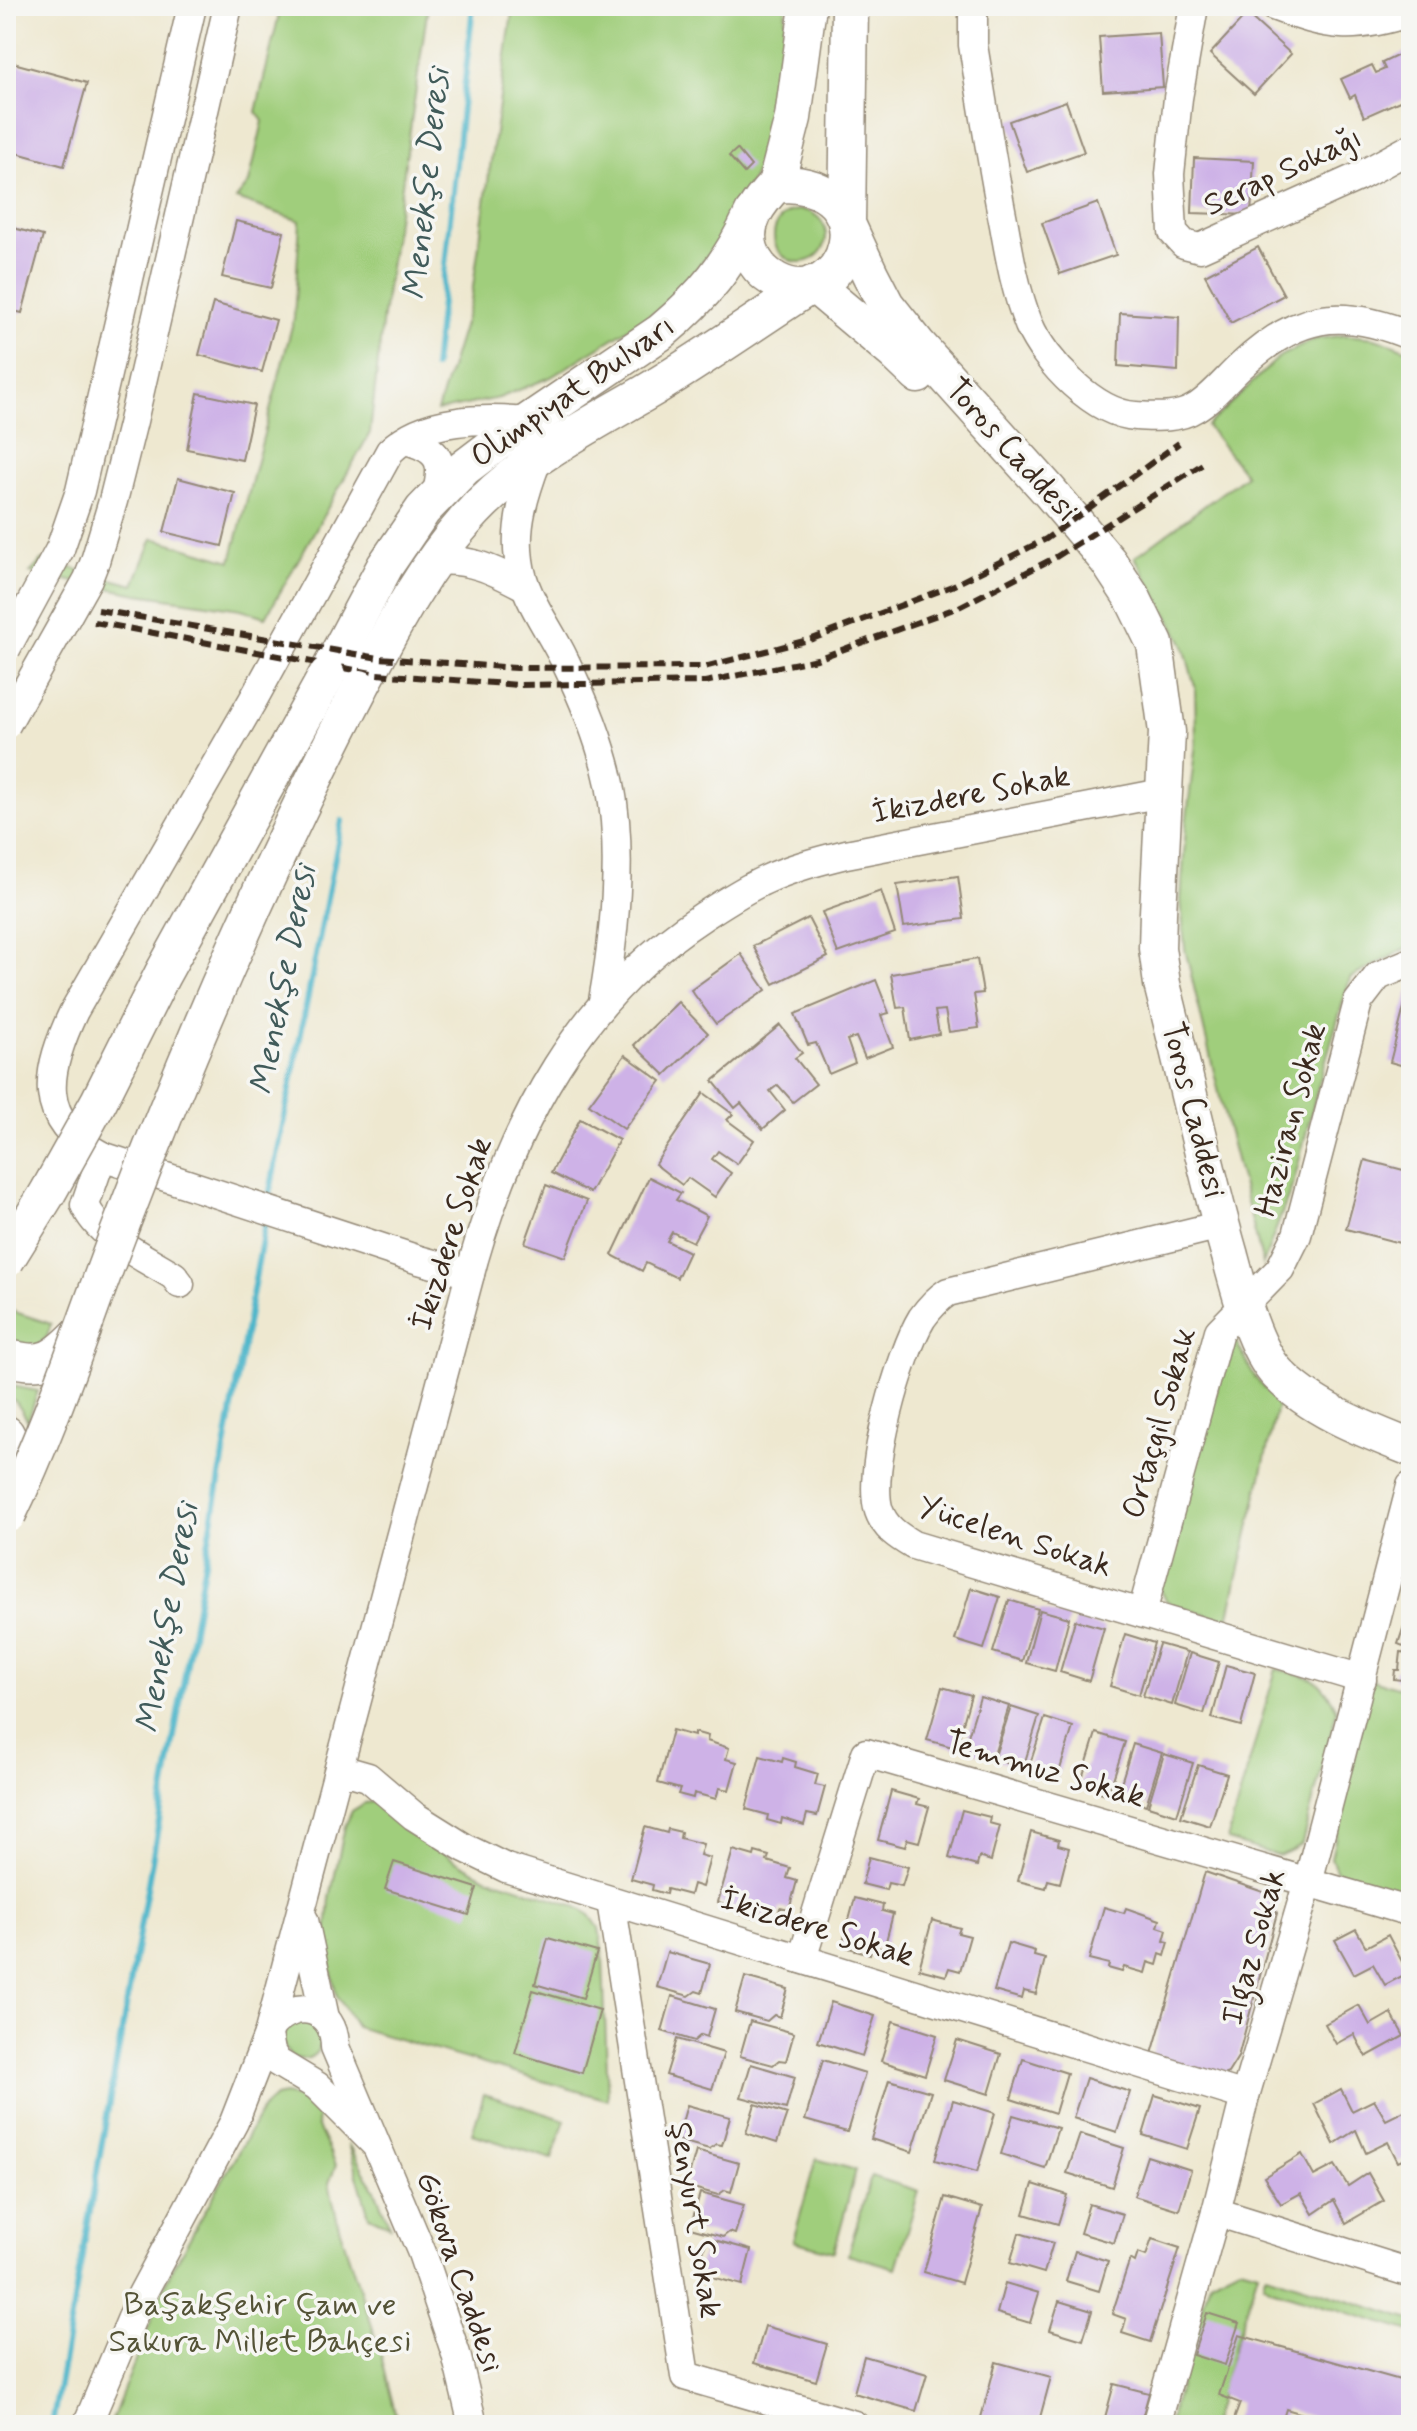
<svg xmlns="http://www.w3.org/2000/svg" width="1417" height="2431" viewBox="0 0 1417 2431" font-family="Mynerve,sans-serif">
<style>
.green{fill:#a0ce7c;stroke:#6e7c4d;stroke-width:2}
.lines{fill:none;stroke-linecap:round;stroke-linejoin:round}
.stream{stroke:#4db6ca;stroke-width:6}
.building{fill:#ceb2e7}
.minor-casing{stroke:#948977;stroke-width:31}
.major-casing{stroke:#948977;stroke-width:39}
.minor{stroke:#fff;stroke-width:28}
.major{stroke:#fff;stroke-width:36}
.rail{stroke:#3b2a1e;stroke-width:6;stroke-dasharray:12 6;stroke-linecap:butt}
.minor-bridge-casing{stroke:#948977;stroke-width:31;stroke-linecap:butt}
.major-bridge-casing{stroke:#948977;stroke-width:39;stroke-linecap:butt}
.minor-bridge{stroke:#fff;stroke-width:28}
.major-bridge{stroke:#fff;stroke-width:36}
.labels{text-anchor:middle;dominant-baseline:central;stroke-width:7;stroke-linejoin:round;paint-order:stroke}
.street-label{font-size:32px;fill:#3b2a1e;stroke:#f6f6f2}
.park-label{font-size:32px;fill:#545336;stroke:#f6f6f2}
.water-label{font-size:34px;font-style:italic;fill:#415b5a;stroke:#f6f6f2}
</style>
<rect width="100%" height="100%" fill="#f6f6f2"/>
<filter id="ink" filterUnits="userSpaceOnUse"><feTurbulence type="fractalNoise" baseFrequency=".0125" numOctaves="2"/><feDisplacementMap in="SourceGraphic" scale="16" xChannelSelector="R" yChannelSelector="G"/><feConvolveMatrix kernelMatrix="1 2 1 2 8 2 1 2 1" color-interpolation-filters="sRGB"/></filter>
<filter id="wash" filterUnits="userSpaceOnUse"><feTurbulence type="fractalNoise" baseFrequency=".006" numOctaves="4" result="noise"/><feDisplacementMap in="SourceGraphic" scale="32" xChannelSelector="R" yChannelSelector="G"/><feGaussianBlur stdDeviation="1.8" result="paint"/><feColorMatrix in="noise" values="0 0 0 0 0 0 0 0 0 0 0 0 0 0 0 0 0 1.4 0 .05"/><feComposite in="paint" operator="in"/></filter>
<g filter="url(#wash)">
<rect width="100%" height="100%" fill="#eee8d0"/>
<g class="green">
<polygon points="281,6 428,6 383,316 370,433 266,617 241,609 138,594 30,573 42,560 134,585 153,538 231,561 294,318 300,221 236,199 249,183 263,121 256,112"/>
<polygon points="513,6 786,6 780,91 770,138 740,208 709,254 680,288 657,311 551,377 499,398 437,411 471,301"/>
<circle cx="800" cy="236" r="26"/>
<polygon points="1346,335 1375,338 1411,351 1411,946 1350,978 1317,1090 1294,1181 1263,1264 1222,1106 1185,949 1181,900 1186,825 1196,742 1195,687 1183,643 1135,557 1246,475 1207,426 1280,356 1316,339"/>
<polygon points="12,1311 51,1324 47,1337 36,1347 11,1340 7,1328"/>
<polygon points="1231,1340 1235,1340 1256,1379 1278,1402 1228,1620 1173,1605 1166,1600 1159,1587"/>
<polygon points="6,1385 38,1391 28,1421 16,1402 6,1395"/>
<path d="M 1276,1669 C 1312,1678 1320,1675 1337,1710 L 1302,1843 L 1292,1850 L 1279,1856 L 1227,1840 Z"/>
<polygon points="1372,1680 1411,1691 1411,1901 1350,1882 1336,1870 1331,1858"/>
<polygon points="378,1801 421,1836 454,1860 486,1877 573,1905 590,1915 599,1928 603,1958 608,2100 356,2027 336,1994 326,1944 330,1898 345,1826 352,1811 365,1803"/>
<circle cx="302" cy="2040" r="19"/>
<polygon points="484,2094 565,2120 552,2159 472,2134"/>
<polygon points="285,2095 306,2101 318,2112 317,2125 336,2165 329,2183 339,2227 379,2347 398,2425 110,2425 168,2277 263,2108 275,2097"/>
<polygon points="348,2144 375,2190 390,2226 369,2216"/>
<polygon points="816,2159 856,2170 834,2252 793,2241"/>
<polygon points="871,2176 919,2191 896,2268 848,2254"/>
<polygon points="1240,2266 1258,2271 1211,2425 1168,2425 1210,2281"/>
<polygon points="1266,2274 1411,2320 1411,2332 1271,2289 1264,2284"/>
</g>
<g class="lines">
<g class="stream">
<polyline points="434,367 473,6"/>
<polyline points="268,1202 342,821"/>
<polyline points="52,2425 266,1217"/>
</g>
</g>
<g id="blocks">
<g class="building">
<polygon points="1247,14 1291,54 1254,94 1210,54"/>
<polygon points="1159,33 1163,87 1103,91 1099,37"/>
<polygon points="1411,49 1411,96 1364,117 1355,95 1350,98 1341,79 1372,65 1376,73 1385,69 1382,63"/>
<polygon points="6,61 87,83 64,166 6,150"/>
<polygon points="1066,101 1084,152 1027,172 1009,121"/>
<polygon points="737,149 751,166 744,173 729,156"/>
<polygon points="1194,158 1254,161 1251,215 1192,213"/>
<polygon points="1098,203 1116,255 1060,274 1042,223"/>
<polygon points="236,221 284,232 271,288 222,277"/>
<polygon points="6,226 43,236 22,313 6,309"/>
<polygon points="1258,247 1284,295 1231,323 1205,275"/>
<polygon points="213,303 276,320 262,372 199,355"/>
<polygon points="1120,313 1179,317 1178,371 1118,366"/>
<polygon points="198,393 254,405 242,460 187,449"/>
<polygon points="178,478 235,493 222,546 164,532"/>
<polygon points="958,876 964,919 904,927 897,885"/>
<polygon points="881,891 895,933 838,953 822,912"/>
<polygon points="808,918 828,957 774,984 753,946"/>
<polygon points="741,954 766,990 716,1024 691,990"/>
<polygon points="977,959 983,993 974,994 979,1028 949,1032 945,1010 935,1011 939,1034 910,1040 905,1007 897,1008 891,974"/>
<polygon points="876,980 889,1013 881,1015 893,1047 865,1058 856,1037 847,1040 855,1063 829,1074 816,1043 808,1045 795,1014"/>
<polygon points="1408,992 1411,993 1411,1068 1390,1062"/>
<polygon points="678,1002 708,1033 665,1075 634,1045"/>
<polygon points="780,1025 802,1053 795,1058 816,1084 793,1102 778,1085 770,1091 785,1110 763,1129 741,1103 735,1108 713,1081"/>
<polygon points="625,1055 661,1081 624,1129 589,1104"/>
<polygon points="704,1093 733,1114 727,1120 754,1140 737,1164 718,1151 712,1159 731,1173 715,1197 688,1178 682,1185 655,1164"/>
<polygon points="580,1119 619,1140 590,1193 551,1173"/>
<polygon points="1365,1160 1411,1172 1411,1246 1346,1229"/>
<polygon points="649,1177 681,1193 676,1200 707,1216 693,1242 672,1232 667,1241 689,1252 677,1278 646,1263 642,1271 612,1255"/>
<polygon points="546,1185 587,1201 565,1257 525,1243"/>
<polygon points="971,1588 1000,1597 984,1649 955,1640"/>
<polygon points="1009,1600 1038,1609 1022,1661 993,1652"/>
<polygon points="1411,1605 1411,1649 1398,1644"/>
<polygon points="1040,1610 1069,1618 1055,1671 1026,1663"/>
<polygon points="1075,1620 1104,1628 1089,1681 1060,1672"/>
<polygon points="1125,1634 1154,1643 1139,1695 1110,1686"/>
<polygon points="1159,1644 1187,1652 1172,1705 1143,1696"/>
<polygon points="1401,1652 1411,1654 1411,1681 1394,1679 1395,1670 1399,1670"/>
<polygon points="1190,1653 1219,1662 1204,1714 1175,1705"/>
<polygon points="1226,1665 1255,1673 1241,1726 1212,1718"/>
<polygon points="942,1687 971,1695 956,1748 927,1740"/>
<polygon points="980,1697 1009,1706 993,1758 964,1749"/>
<polygon points="1011,1707 1039,1716 1023,1768 994,1759"/>
<polygon points="1045,1718 1073,1727 1057,1779 1028,1770"/>
<polygon points="672,1730 694,1736 694,1732 708,1736 707,1741 729,1748 726,1759 737,1762 729,1790 719,1788 716,1799 694,1793 693,1798 678,1794 680,1789 658,1783"/>
<polygon points="1096,1733 1125,1742 1108,1795 1080,1785"/>
<polygon points="1133,1744 1162,1753 1146,1805 1117,1796"/>
<polygon points="1164,1754 1193,1763 1177,1815 1148,1806"/>
<polygon points="760,1756 782,1762 783,1758 796,1762 795,1767 818,1774 815,1785 825,1787 817,1816 807,1814 804,1825 782,1818 781,1824 767,1820 768,1815 746,1809"/>
<polygon points="1198,1765 1227,1774 1210,1826 1181,1817"/>
<polygon points="891,1791 919,1799 917,1804 929,1807 919,1842 907,1839 905,1847 878,1840"/>
<polygon points="962,1810 990,1817 989,1823 1000,1826 991,1861 979,1857 977,1866 949,1858"/>
<polygon points="645,1827 667,1833 668,1829 681,1832 680,1838 703,1844 700,1855 710,1858 702,1887 693,1884 690,1895 667,1889 666,1894 652,1890 653,1885 631,1879"/>
<polygon points="1031,1832 1059,1840 1058,1845 1069,1848 1060,1883 1048,1880 1046,1888 1018,1881"/>
<polygon points="733,1850 754,1856 755,1852 769,1856 767,1861 790,1868 787,1878 797,1881 789,1910 780,1908 777,1919 755,1912 753,1918 739,1914 740,1909 718,1902"/>
<polygon points="869,1857 908,1867 902,1886 888,1883 886,1890 862,1884"/>
<polygon points="394,1862 477,1888 469,1915 385,1889"/>
<polygon points="1205,1872 1263,1892 1271,1898 1277,1913 1238,2057 1228,2073 1220,2077 1152,2054"/>
<polygon points="855,1898 883,1905 882,1911 893,1914 884,1949 872,1946 870,1954 842,1946"/>
<polygon points="1104,1907 1124,1913 1126,1908 1160,1920 1158,1927 1167,1930 1164,1941 1169,1942 1165,1956 1160,1954 1157,1965 1148,1962 1145,1973 1124,1967 1122,1972 1108,1968 1109,1964 1089,1959"/>
<polygon points="932,1920 960,1928 958,1933 970,1936 960,1971 949,1968 946,1976 919,1969"/>
<polygon points="1356,1929 1366,1947 1388,1935 1408,1973 1385,1985 1373,1964 1354,1974 1335,1940"/>
<polygon points="548,1938 597,1952 583,1998 535,1984"/>
<polygon points="1008,1943 1035,1951 1034,1956 1045,1959 1036,1994 1024,1991 1022,1999 994,1991"/>
<polygon points="667,1952 710,1964 702,1993 696,1991 689,1996 657,1987"/>
<polygon points="745,1977 788,1989 780,2017 774,2015 767,2021 735,2012"/>
<polygon points="533,1990 600,2010 582,2073 515,2053"/>
<polygon points="672,1996 715,2009 707,2037 701,2035 694,2041 662,2031"/>
<polygon points="831,2002 875,2016 862,2056 818,2042"/>
<polygon points="1359,2005 1370,2025 1391,2013 1404,2036 1366,2057 1354,2034 1336,2044 1325,2024"/>
<polygon points="750,2021 794,2033 786,2061 779,2060 773,2065 740,2056"/>
<polygon points="893,2021 937,2035 925,2075 881,2061"/>
<polygon points="677,2039 724,2053 712,2089 666,2075"/>
<polygon points="957,2040 1001,2054 989,2094 944,2080"/>
<polygon points="1023,2059 1067,2073 1055,2113 1011,2099"/>
<polygon points="823,2060 865,2073 847,2132 805,2120"/>
<polygon points="751,2064 795,2077 786,2109 741,2097"/>
<polygon points="1086,2078 1130,2092 1117,2132 1073,2118"/>
<polygon points="889,2080 931,2092 912,2152 871,2139"/>
<polygon points="1341,2089 1352,2111 1374,2100 1386,2120 1408,2109 1411,2116 1411,2156 1398,2162 1388,2142 1366,2153 1356,2130 1334,2144 1314,2104"/>
<polygon points="1155,2095 1200,2109 1187,2149 1143,2135"/>
<polygon points="953,2100 995,2113 977,2172 935,2160"/>
<polygon points="755,2104 787,2114 777,2143 746,2133"/>
<polygon points="687,2105 730,2117 722,2145 716,2144 709,2149 677,2140"/>
<polygon points="1013,2115 1058,2128 1045,2168 1001,2154"/>
<polygon points="1080,2134 1124,2148 1112,2187 1067,2173"/>
<polygon points="696,2151 739,2163 731,2192 725,2190 718,2195 686,2186"/>
<polygon points="1302,2154 1314,2176 1335,2165 1348,2186 1368,2173 1384,2201 1346,2223 1334,2200 1313,2214 1301,2193 1281,2204 1264,2177"/>
<polygon points="1147,2156 1191,2170 1179,2210 1134,2196"/>
<polygon points="1033,2184 1067,2195 1058,2224 1024,2214"/>
<polygon points="700,2193 744,2205 735,2234 729,2232 723,2237 690,2228"/>
<polygon points="945,2197 982,2208 961,2283 924,2272"/>
<polygon points="1089,2204 1123,2214 1114,2243 1080,2233"/>
<polygon points="1019,2233 1053,2243 1044,2273 1010,2263"/>
<polygon points="707,2238 751,2250 742,2285 697,2273"/>
<polygon points="1152,2239 1180,2248 1150,2342 1122,2333 1126,2319 1112,2314 1130,2259 1135,2262 1138,2253 1146,2256"/>
<polygon points="1075,2251 1108,2261 1099,2291 1066,2281"/>
<polygon points="1005,2283 1039,2293 1030,2323 997,2313"/>
<polygon points="1059,2301 1092,2311 1083,2340 1050,2330"/>
<polygon points="1207,2313 1239,2323 1225,2365 1193,2355"/>
<polygon points="765,2326 827,2344 816,2381 754,2363"/>
<polygon points="1239,2335 1411,2383 1411,2425 1340,2425 1286,2409 1281,2425 1232,2425 1240,2403 1219,2395"/>
<polygon points="864,2356 927,2374 916,2411 854,2393"/>
<polygon points="996,2362 1051,2377 1038,2425 979,2425"/>
<polygon points="1114,2384 1149,2393 1140,2425 1103,2425"/>
</g>
</g>
</g>
<g filter="url(#ink)">
<use href="#blocks" fill-opacity="0" stroke="#948977" stroke-width="2"/>
<g class="lines">
<defs>
<g id="minor">
<path d="M 973,6 L 973,45 C 983,105 992,165 1004,225 C 1010,259 1016,293 1029,325 C 1045,362 1095,414 1136,416 C 1155,417 1178,419 1195,408 C 1211,399 1226,380 1240,367 C 1296,314 1340,306 1411,336"/>
<polyline points="1194,6 1178,98 1170,174 1173,232 1184,244 1200,248 1358,177 1411,148"/>
<path d="M 1273,6 C 1329,27 1353,31 1411,12"/>
<path d="M 406,440 C 441,450 445,462 436,496"/>
<path d="M 537,460 C 525,492 514,525 519,560 C 523,596 548,626 564,659 C 583,698 601,740 610,784 C 623,852 615,933 603,1001"/>
<polyline points="60,549 80,491 192,6"/>
<polyline points="95,561 113,501 133,421 228,6"/>
<path d="M 435,561 C 470,558 494,570 524,586"/>
<path d="M 102,1156 L 85,1205 C 98,1237 146,1258 174,1276 L 180,1284"/>
<path d="M 1221,1225 L 948,1292 C 937,1299 930,1307 922,1318 C 901,1352 866,1473 879,1511 C 885,1528 898,1536 913,1545 L 1362,1679"/>
<path d="M 470,1274 L 419,1260 L 102,1156 C 34,1120 46,1070 74,1011 L 253,700 L 390,451 C 425,417 484,418 529,422"/>
<polyline points="1142,1613 1219,1331 1280,1269 1297,1235 1358,1002 1378,976 1411,962"/>
<polyline points="339,1773 354,1773 368,1777 414,1816 465,1848 506,1868 1245,2096"/>
<polyline points="611,1901 685,2376 854,2425"/>
<polyline points="304,1920 325,2018"/>
<polyline points="802,1959 866,1753 1411,1912"/>
<path d="M 271,2026 C 296,1997 335,2007 335,2047 L 422,2253 L 456,2354 L 473,2425"/>
<path d="M 375,2144 L 317,2086 L 277,2062 L 271,2052 L 268,2035 L 474,1259 C 514,1121 579,998 702,917 C 722,904 743,890 765,880 C 791,868 818,861 846,854 L 1162,793"/>
<polyline points="1216,2212 1411,2273"/>
<polyline points="87,2425 142,2294 234,2122 268,2035"/>
<polyline points="1156,2425 1216,2212 1245,2096 1308,1882 1411,1486"/>
</g>
<g id="major">
<path d="M 850,6 L 847,224 L 870,274 L 886,305 L 917,344 L 1049,491 L 1108,561 L 1133,599 L 1155,644 L 1167,732 L 1158,913 L 1157,948 L 1162,984 C 1185,1074 1204,1166 1230,1256 C 1239,1290 1254,1349 1278,1374 C 1312,1410 1366,1430 1411,1448"/>
<path d="M 776,184 C 893,180 847,317 777,281 C 763,274 754,264 750,249 C 742,223 759,202 776,184 Z"/>
<polyline points="776,184 793,118 808,6"/>
<polyline points="813,284 894,352 918,375"/>
<path d="M 327,675 L 385,566 L 423,510 L 464,468 L 497,443 L 661,332 C 704,296 730,264 753,213"/>
<path d="M 360,688 C 391,630 423,568 467,519 C 515,464 583,429 645,393 C 702,359 757,320 813,284"/>
<path d="M 6,1357 C 44,1369 56,1358 83,1330"/>
<path d="M 6,1434 C 19,1456 19,1481 11,1505"/>
</g>
</defs>
<use href="#minor" class="minor-casing"/>
<use href="#major" class="major-casing"/>
<use href="#minor" class="minor"/>
<use href="#major" class="major"/>
<g class="rail">
<polyline points="98,610 379,658 516,668 704,667 812,639 952,586 1046,539 1179,443"/>
<polyline points="94,622 377,674 518,685 705,682 817,659 959,607 1056,557 1206,462"/>
</g>
<defs>
<g id="minor-bridge">
<polyline points="6,649 60,549"/>
<polyline points="6,725 88,579 95,561"/>
</g>
<g id="major-bridge">
<polyline points="6,1260 47,1194 99,1101 162,975 327,675"/>
<path d="M 8,1514 C 53,1421 84,1322 121,1226 C 191,1043 269,862 360,688"/>
</g>
</defs>
<use href="#minor-bridge" class="minor-bridge-casing"/>
<use href="#major-bridge" class="major-bridge-casing"/>
<use href="#minor-bridge" class="minor-bridge"/>
<use href="#major-bridge" class="major-bridge"/>
</g>
</g>
<g class="labels">
<g class="street-label">
<text transform="translate(1283 172) rotate(-25)">Serap Sokağı</text>
<text transform="translate(573 392) rotate(-35)">Olimpiyat Bulvarı</text>
<text transform="translate(1011 450) rotate(48)">Toros Caddesi</text>
<text transform="translate(971 795) rotate(-11)">İkizdere Sokak</text>
<text transform="translate(1193 1110) rotate(76)">Toros Caddesi</text>
<text transform="translate(1291 1120) rotate(-75)">Haziran Sokak</text>
<text transform="translate(452 1234) rotate(-72)">İkizdere Sokak</text>
<text transform="translate(1160 1423) rotate(-74)">Ortaçgil Sokak</text>
<text transform="translate(1015 1537) rotate(18)">Yücelen Sokak</text>
<text transform="translate(1045 1770) rotate(16)">Temmuz Sokak</text>
<text transform="translate(817 1928) rotate(17)">İkizdere Sokak</text>
<text transform="translate(1254 1947) rotate(-74)">Ilgaz Sokak</text>
<text transform="translate(695 2220) rotate(81)">Şenyurt Sokak</text>
<text transform="translate(459 2272) rotate(71)">Gökova Caddesi</text>
</g>
<g class="park-label">
<text x="260" y="2305">Başakşehir Çam ve<tspan x="260" dy="37">Sakura Millet Bahçesi</tspan></text>
</g>
<g class="water-label">
<text transform="translate(427 184) rotate(-84)">Menekşe Deresi</text>
<text transform="translate(284 980) rotate(-79)">Menekşe Deresi</text>
<text transform="translate(168 1618) rotate(-80)">Menekşe Deresi</text>
</g>
</g>
<rect width="1417" height="2431" fill="none" stroke="#f6f6f2" stroke-width="32"/>
</svg>
